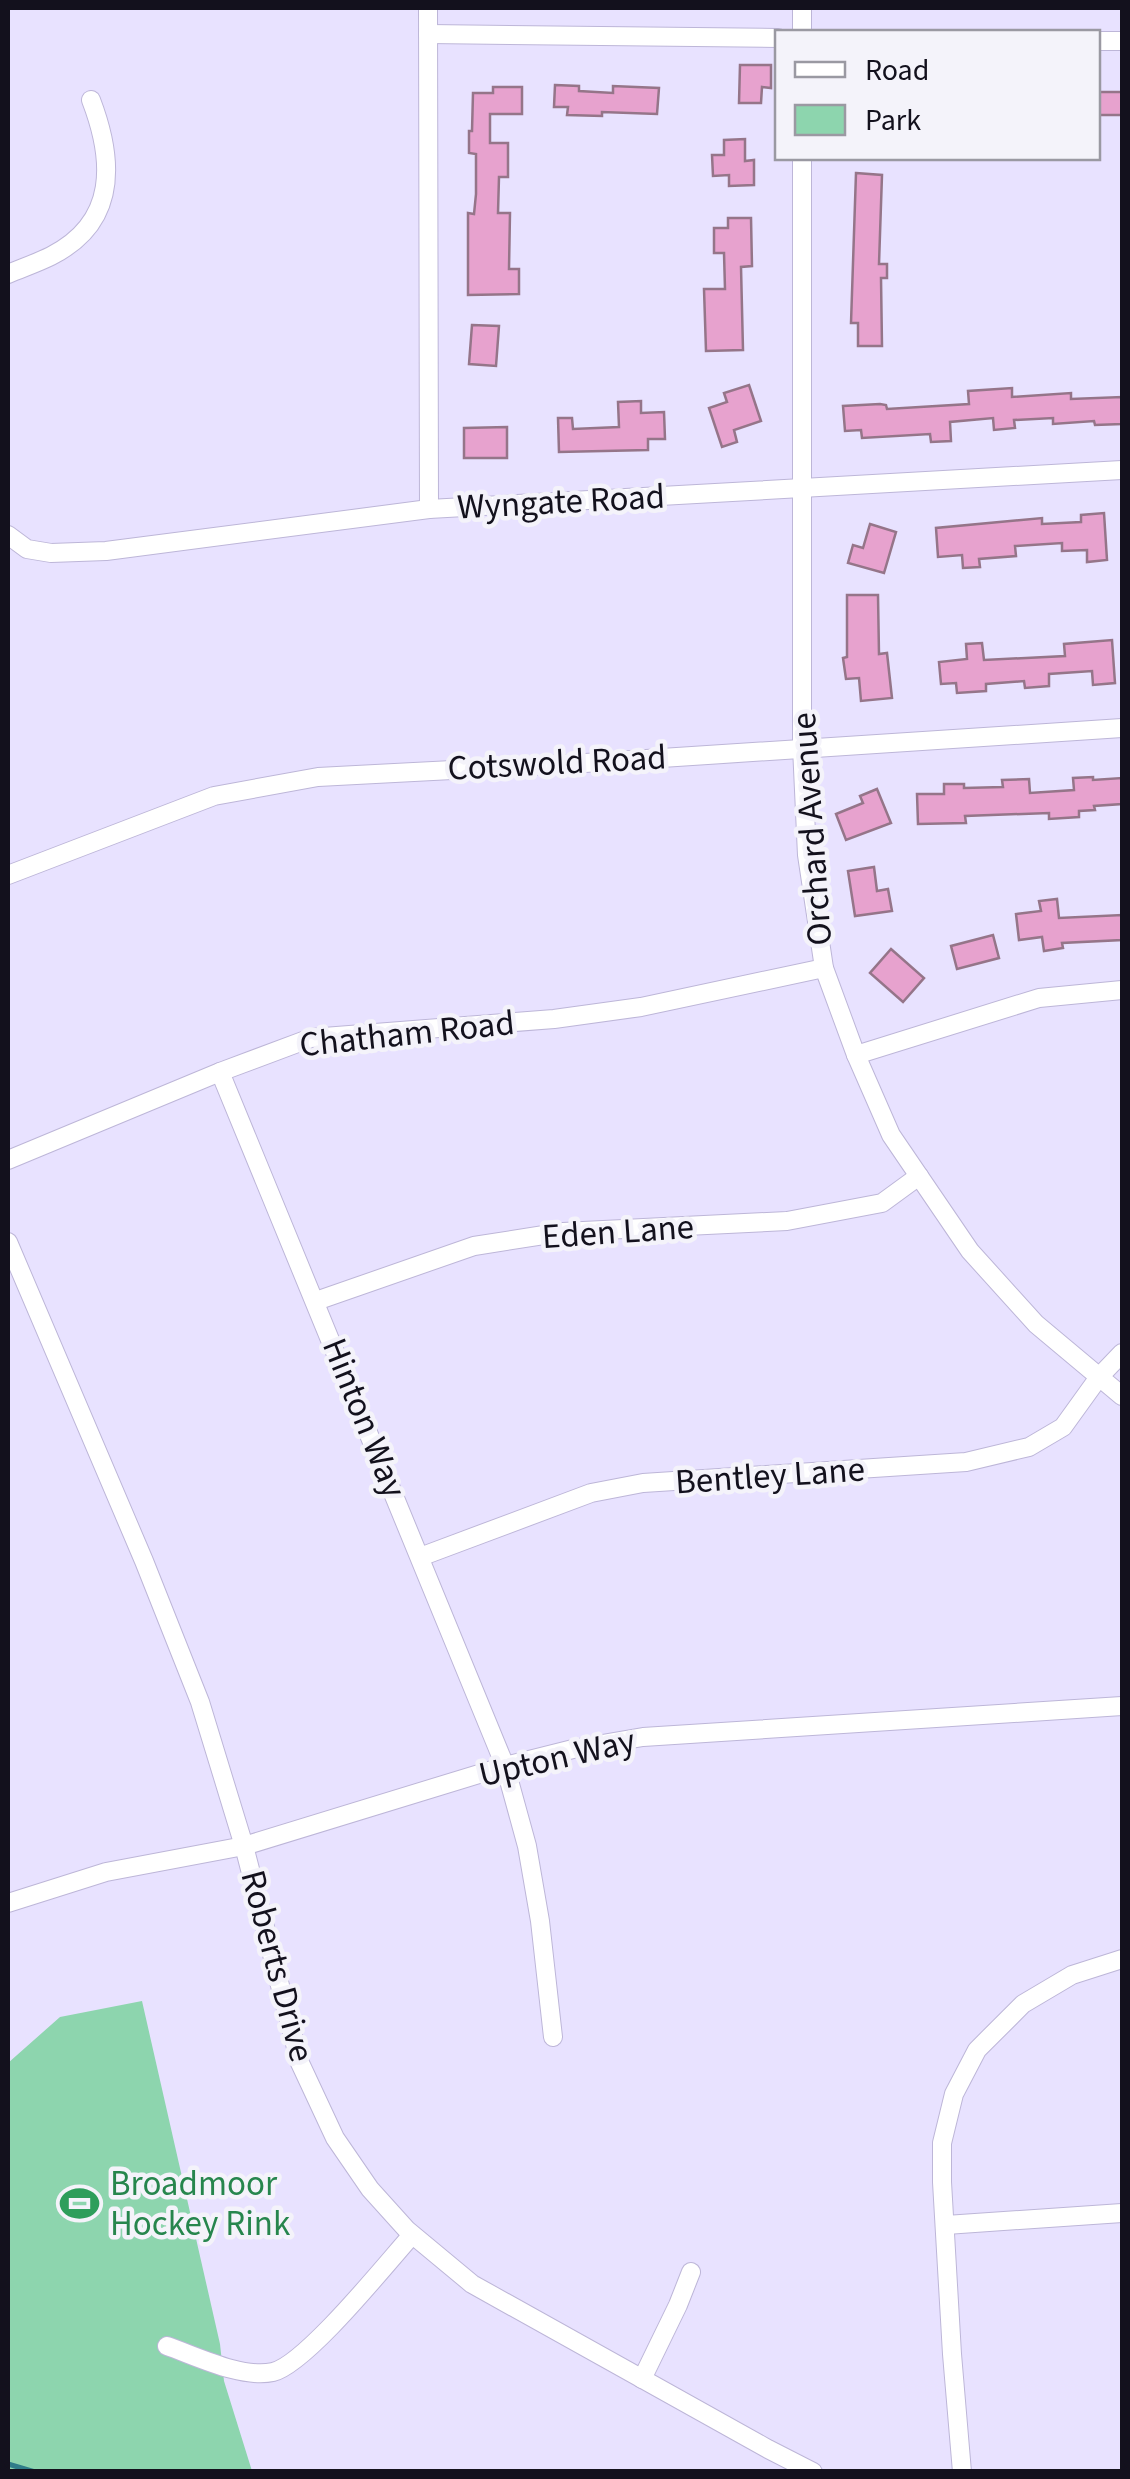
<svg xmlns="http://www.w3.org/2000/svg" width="1130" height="2479" viewBox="0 0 1130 2479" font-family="'Source Sans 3',sans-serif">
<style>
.green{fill:#8dd5ae}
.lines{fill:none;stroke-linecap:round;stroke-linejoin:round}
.stream{stroke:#307d89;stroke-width:5}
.building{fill:#e7a2ce;stroke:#957589;stroke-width:2.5}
.minor-casing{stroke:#bdb6d8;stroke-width:20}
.minor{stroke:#fff;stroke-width:18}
.labels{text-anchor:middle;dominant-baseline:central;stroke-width:9;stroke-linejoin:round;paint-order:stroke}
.street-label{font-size:35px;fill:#13111d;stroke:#f4f3fa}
.leisure-label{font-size:35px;fill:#27864d;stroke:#f4f3fa;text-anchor:start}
</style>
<rect width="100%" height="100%" fill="#e8e2ff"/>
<polygon class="green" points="142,2001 220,2344 224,2381 252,2471 8,2471 8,2063 60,2017"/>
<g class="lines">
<polyline class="stream" points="8,2464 35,2472"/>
</g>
<g class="building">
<polygon points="740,65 771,65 771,88 762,87 761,103 739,103"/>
<polygon points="555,85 579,86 579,91 613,93 613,86 659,88 657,114 602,112 602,116 567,115 568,107 554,107"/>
<polygon points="493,87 522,87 522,114 490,114 490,143 508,143 508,177 499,177 498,213 510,213 509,269 519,269 519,294 468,295 468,213 474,214 476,194 476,154 469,153 469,131 472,131 473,93 493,93"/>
<rect x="1098" y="92" width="24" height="23"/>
<polygon points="745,139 745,161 754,160 754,185 729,186 729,175 713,176 712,155 724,155 724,140"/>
<polygon points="856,173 882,175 879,264 887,264 887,278 881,278 882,346 858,346 858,323 851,323"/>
<polygon points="728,218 751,218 752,266 741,267 743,350 706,351 704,289 725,289 724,253 714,253 714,228 728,228"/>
<polygon points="472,325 499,326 496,366 469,364"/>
<polygon points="749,385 761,421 734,430 737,442 722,447 709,408 727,402 724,393"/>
<polygon points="1012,388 1012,397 1071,393 1071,399 1122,397 1122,424 1095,425 1094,421 1053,424 1053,418 1014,420 1015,428 994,430 993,418 950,422 951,441 931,442 930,434 862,438 861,430 845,431 843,406 880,404 886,405 887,409 969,404 968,391"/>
<polygon points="641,401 641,413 664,412 665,439 648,439 648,450 559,452 558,418 572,418 573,429 619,427 618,402"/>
<polygon points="507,427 507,458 464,458 464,428"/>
<polygon points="1104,513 1107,560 1087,562 1087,550 1062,551 1062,543 1015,546 1016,556 979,559 980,567 963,568 962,555 938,557 936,528 1042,518 1042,524 1081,522 1081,515"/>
<polygon points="870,524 896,532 884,573 848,563 853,545 863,548"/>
<polygon points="847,595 878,595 879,654 887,653 892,698 861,701 859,678 846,679 843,658 847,657"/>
<polygon points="1112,640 1115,683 1093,685 1092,671 1049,674 1049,686 1025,688 1024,681 986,684 986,691 957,693 956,683 941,684 939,662 967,659 966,644 982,643 984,660 1065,656 1064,644"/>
<polygon points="1093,777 1093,780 1122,778 1122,804 1094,806 1095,810 1079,811 1079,817 1049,819 1049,813 965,816 966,823 918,824 917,794 944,794 944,784 964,784 964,788 1003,787 1002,780 1029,779 1030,793 1074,790 1073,778"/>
<polygon points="877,789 891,823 846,840 836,814 863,803 860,796"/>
<polygon points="874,867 877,891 888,889 892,911 855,916 848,871"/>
<polygon points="1057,899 1059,918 1122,915 1122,940 1062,943 1063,948 1044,951 1042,937 1019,940 1016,914 1041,911 1039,901"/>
<polygon points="993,935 999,958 957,969 951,946"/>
<polygon points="891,949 924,978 903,1002 870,973"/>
</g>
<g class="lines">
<defs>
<g id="minor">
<polyline points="428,8 429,509"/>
<polyline points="802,32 802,8"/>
<polyline points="428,34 778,38"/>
<polyline points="1098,41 1122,41"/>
<polyline points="802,158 802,747 807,855 824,968 856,1055 891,1135 970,1251 1036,1324 1122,1396"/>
<path d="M 8,274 C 22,268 37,263 51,256 C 118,222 114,160 91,100"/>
<polyline points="8,535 27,549 51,553 106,551 429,509 1122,470"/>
<polyline points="8,875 214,796 318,777 585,763 1122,728"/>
<polyline points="856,1055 1039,998 1122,990"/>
<polyline points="220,1072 505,1766 527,1846 540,1921 553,2037"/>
<polyline points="8,1160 220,1072 311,1038 554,1019 641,1007 824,968"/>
<polyline points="8,1242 144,1561 200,1702 244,1846 300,2063 335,2138 370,2189 407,2230 472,2284 768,2449 813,2472"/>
<polyline points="316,1301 474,1246 563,1232 787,1221 882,1203 919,1176"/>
<polyline points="420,1557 591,1493 643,1483 966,1462 1029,1447 1063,1427 1099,1377 1122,1353"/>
<polyline points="8,1903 106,1872 244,1846 505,1766 573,1749 643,1737 1122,1706"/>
<polyline points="946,2225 1122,2213"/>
<path d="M 167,2346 C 196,2356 242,2379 273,2372 C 306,2364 386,2264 412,2235"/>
<polyline points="642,2379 678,2305 691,2272"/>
<polyline points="962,2472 952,2354 942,2182 942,2143 954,2094 977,2050 1023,2004 1072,1975 1122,1959"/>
</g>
</defs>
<use href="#minor" class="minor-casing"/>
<use href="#minor" class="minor"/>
</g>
<defs>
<symbol id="stadium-bare" viewBox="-9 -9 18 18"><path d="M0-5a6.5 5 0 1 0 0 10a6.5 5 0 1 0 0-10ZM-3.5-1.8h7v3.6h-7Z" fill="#2e9e5b" stroke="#f4f3fa" stroke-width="2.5" paint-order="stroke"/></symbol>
</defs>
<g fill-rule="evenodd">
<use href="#stadium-bare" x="52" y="2176" width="55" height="55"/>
</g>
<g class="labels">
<g class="street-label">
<text transform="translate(561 502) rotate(-3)">Wyngate Road</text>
<text transform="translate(557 763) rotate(-3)">Cotswold Road</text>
<text transform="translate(812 829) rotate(-94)">Orchard Avenue</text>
<text transform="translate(407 1034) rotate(-6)">Chatham Road</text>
<text transform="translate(618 1232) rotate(-4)">Eden Lane</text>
<text transform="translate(364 1418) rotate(68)">Hinton Way</text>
<text transform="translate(770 1476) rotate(-4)">Bentley Lane</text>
<text transform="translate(557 1758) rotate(-13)">Upton Way</text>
<text transform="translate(277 1966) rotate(75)">Roberts Drive</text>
</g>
<g class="leisure-label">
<text x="110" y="2184">Broadmoor<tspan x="110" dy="40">Hockey Rink</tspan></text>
</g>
</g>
<rect width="1130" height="2479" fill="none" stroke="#13111d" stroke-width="20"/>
<rect x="775" y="30" width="325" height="130" fill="#f4f3fa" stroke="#9a99a2" stroke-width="2.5"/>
<rect x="795" y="62" width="50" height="15" fill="#ffffff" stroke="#9a99a2" stroke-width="2.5"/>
<text x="865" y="80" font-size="30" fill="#13111d">Road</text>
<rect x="795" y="105" width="50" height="30" fill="#8dd5ae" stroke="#9a99a2" stroke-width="2.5"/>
<text x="865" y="130" font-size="30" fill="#13111d">Park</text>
</svg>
